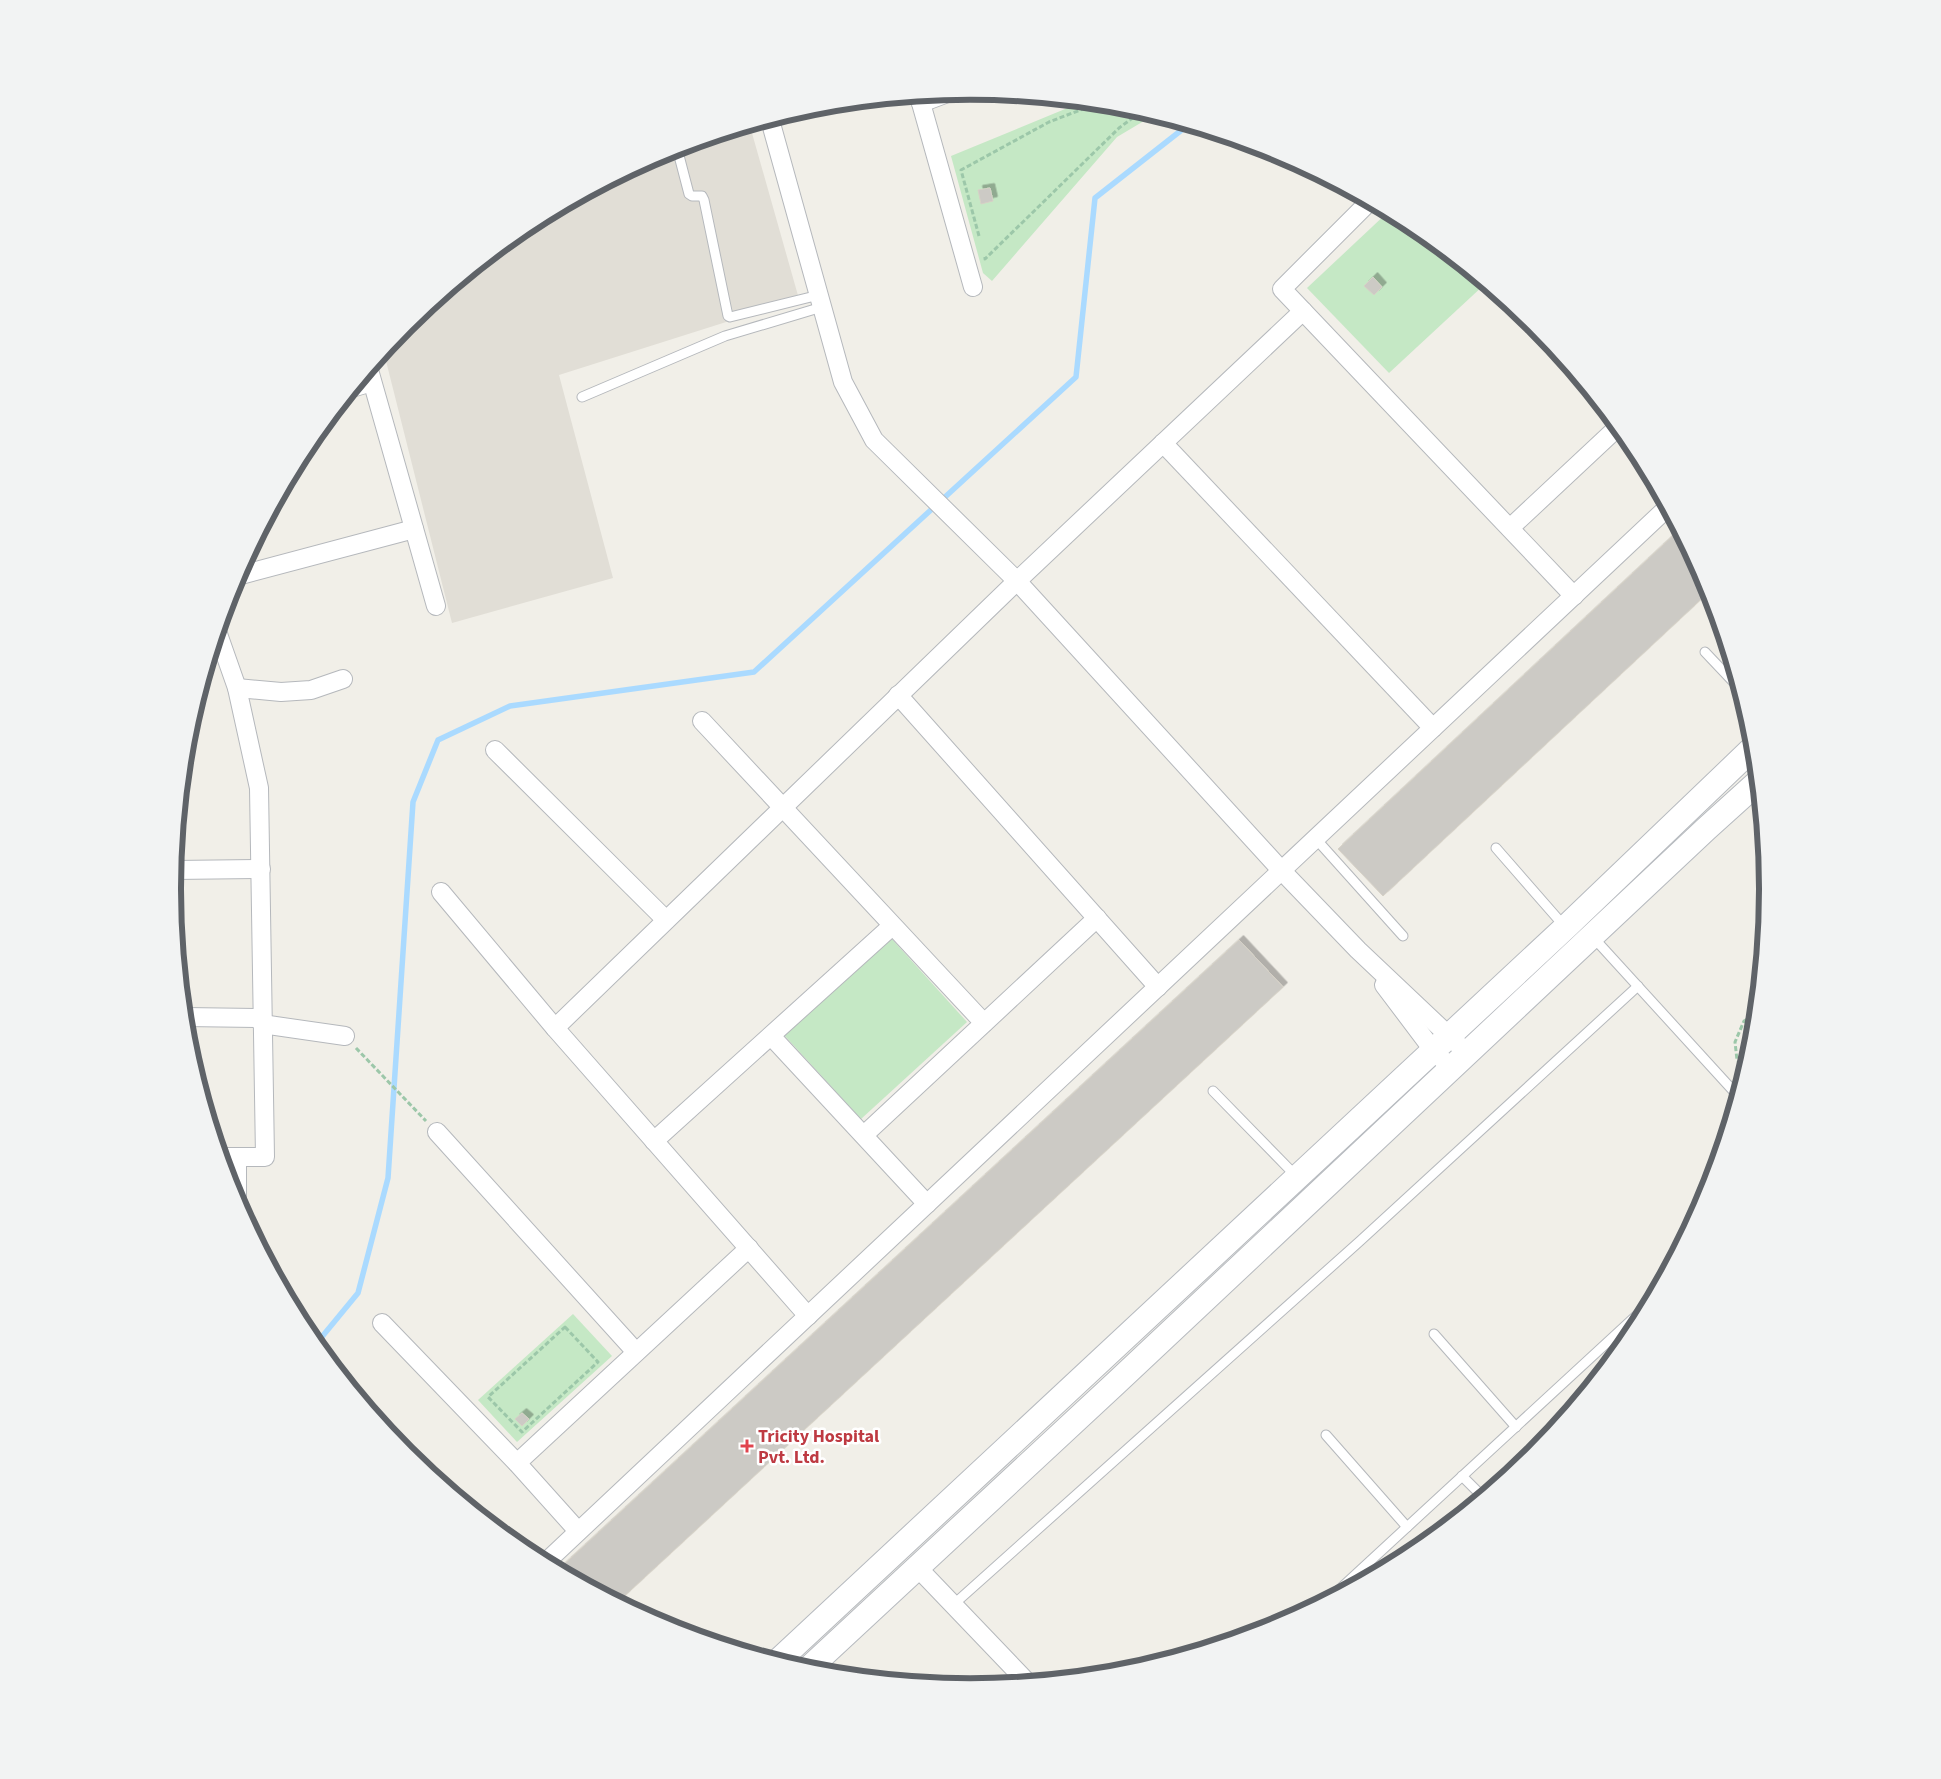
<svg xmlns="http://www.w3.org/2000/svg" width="1941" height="1779" viewBox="0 0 1941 1779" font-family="'Source Sans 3',sans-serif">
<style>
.education{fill:#e1ded6}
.green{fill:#c5e8c5}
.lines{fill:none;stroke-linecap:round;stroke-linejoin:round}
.stream{stroke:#aadaff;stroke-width:5.5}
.building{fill:#cccac5;stroke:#d6d1c6;filter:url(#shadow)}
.lane-casing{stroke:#b5b8bc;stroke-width:11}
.street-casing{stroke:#b5b8bc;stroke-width:20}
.secondary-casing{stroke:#b6babf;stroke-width:26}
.path{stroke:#9cc7a9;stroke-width:3;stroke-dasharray:5 2.5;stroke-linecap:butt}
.lane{stroke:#fff;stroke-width:9}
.street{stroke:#fff;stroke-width:18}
.secondary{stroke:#fff;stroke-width:24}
.health-dot{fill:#e0444e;stroke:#fff;stroke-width:2}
.labels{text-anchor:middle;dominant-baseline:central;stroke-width:5;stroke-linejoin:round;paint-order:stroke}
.health-label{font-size:18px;font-weight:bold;fill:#be3a42;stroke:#fff;text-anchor:start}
.rim{fill:none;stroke:#5f6368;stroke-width:6}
</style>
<defs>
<filter id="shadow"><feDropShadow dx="4.5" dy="-4.5" stdDeviation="0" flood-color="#0004"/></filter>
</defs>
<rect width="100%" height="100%" fill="#f1efe8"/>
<polygon class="education" points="750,126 799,299 559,375 613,578 452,623 384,353 406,325 527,226 665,152"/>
<g class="green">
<polygon points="1082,102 1127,107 1154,115 1117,137 992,281 983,273 951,156"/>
<polygon points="1388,212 1414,226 1485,284 1389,373 1307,288"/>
<polygon points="891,938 967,1022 861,1119 784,1035"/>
<polygon points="573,1314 612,1356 517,1442 478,1400"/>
</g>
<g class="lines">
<polyline class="stream" points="316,1344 358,1293 388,1178 413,802 438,740 510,706 754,672 1076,377 1095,198 1188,125"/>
</g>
<g class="building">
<polygon points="990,188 993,201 981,204 978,190"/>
<polygon points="1373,277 1382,287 1374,295 1364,286"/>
<polygon points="1679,530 1710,591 1383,896 1338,849"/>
<polygon points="1239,940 1283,987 618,1602 558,1570"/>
<polygon points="522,1413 529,1419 522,1426 515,1419"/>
</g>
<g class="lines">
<defs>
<g id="lane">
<polyline points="677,148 689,194 692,196 702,196 704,200 728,316 730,317 819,295"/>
<polyline points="582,397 725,336 822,307"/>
<polyline points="1705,652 1740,689"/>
<polyline points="1316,839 1403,936"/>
<polyline points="1496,848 1565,927"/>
<polyline points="1592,936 1738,1096"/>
<polyline points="1213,1091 1297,1177"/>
<polyline points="1434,1334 1516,1427"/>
<polyline points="1326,1435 1407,1527"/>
<polyline points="1462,1476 1483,1497"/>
<polyline points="1329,1599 1650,1303"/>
<polyline points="953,1605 1360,1241 1638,986"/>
</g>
<g id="street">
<polyline points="919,96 973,287"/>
<polyline points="921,103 945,94"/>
<polyline points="770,120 843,382 874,440 1017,581 1282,871 1358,950 1467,1053"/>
<polyline points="1369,202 1282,289 1574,596"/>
<polyline points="369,370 436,606"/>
<polyline points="355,387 372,382"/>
<polyline points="1163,443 1433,728"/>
<polyline points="1510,528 1618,427"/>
<polyline points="237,576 414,529"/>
<polyline points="218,634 237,688 259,788 265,1157 222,1157"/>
<polyline points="237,688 281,692 311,690 343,679"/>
<polyline points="898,695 1158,987"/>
<polyline points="702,721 984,1023"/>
<polyline points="495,750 666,920"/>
<polyline points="174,870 261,869"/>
<polyline points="441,892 555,1028 808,1316"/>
<polyline points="1384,985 1433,1050 1451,1068"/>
<polyline points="185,1017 262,1018"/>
<polyline points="262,1024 345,1036"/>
<polyline points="555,1028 1017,581 1303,311"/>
<polyline points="771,1036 927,1204"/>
<polyline points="437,1132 636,1352"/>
<polyline points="864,1135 1097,918"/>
<polyline points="654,1141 892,926"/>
<polyline points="237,1203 237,1157"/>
<polyline points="382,1323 517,1463 578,1531"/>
<polyline points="517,1463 749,1248"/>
<polyline points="545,1563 1667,508"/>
<polyline points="917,1567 1027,1682"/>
</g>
<g id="secondary">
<polyline points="778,1661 1566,927 1755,746"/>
<polyline points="807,1670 1116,1383 1706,829 1758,782"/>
</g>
</defs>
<use href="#lane" class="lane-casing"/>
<use href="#street" class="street-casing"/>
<use href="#secondary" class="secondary-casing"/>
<g class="path">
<polyline points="979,236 961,170 1049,122 1096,104"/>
<polyline points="985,257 985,259 1119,128 1142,111"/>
<polyline points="356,1048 426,1121"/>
<polyline points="1745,1071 1737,1060 1735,1042 1744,1021 1756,1015"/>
<polygon points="565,1327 598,1362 522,1432 488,1397"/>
</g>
<use href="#lane" class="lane"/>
<use href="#street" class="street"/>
<use href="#secondary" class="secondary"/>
</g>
<path class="health-dot" d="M744.5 1438.5h5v5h5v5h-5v5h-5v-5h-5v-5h5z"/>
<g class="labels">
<g class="health-label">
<text x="758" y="1436">Tricity Hospital<tspan x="758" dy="21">Pvt. Ltd.</tspan></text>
</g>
</g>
<path d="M0 0H1941V1779H0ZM181 889a789 789 0 1 1 1578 0a789 789 0 1 1-1578 0Z" fill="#f2f3f3" fill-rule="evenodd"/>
<path class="rim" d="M181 889a789 789 0 1 1 1578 0a789 789 0 1 1-1578 0Z"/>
</svg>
